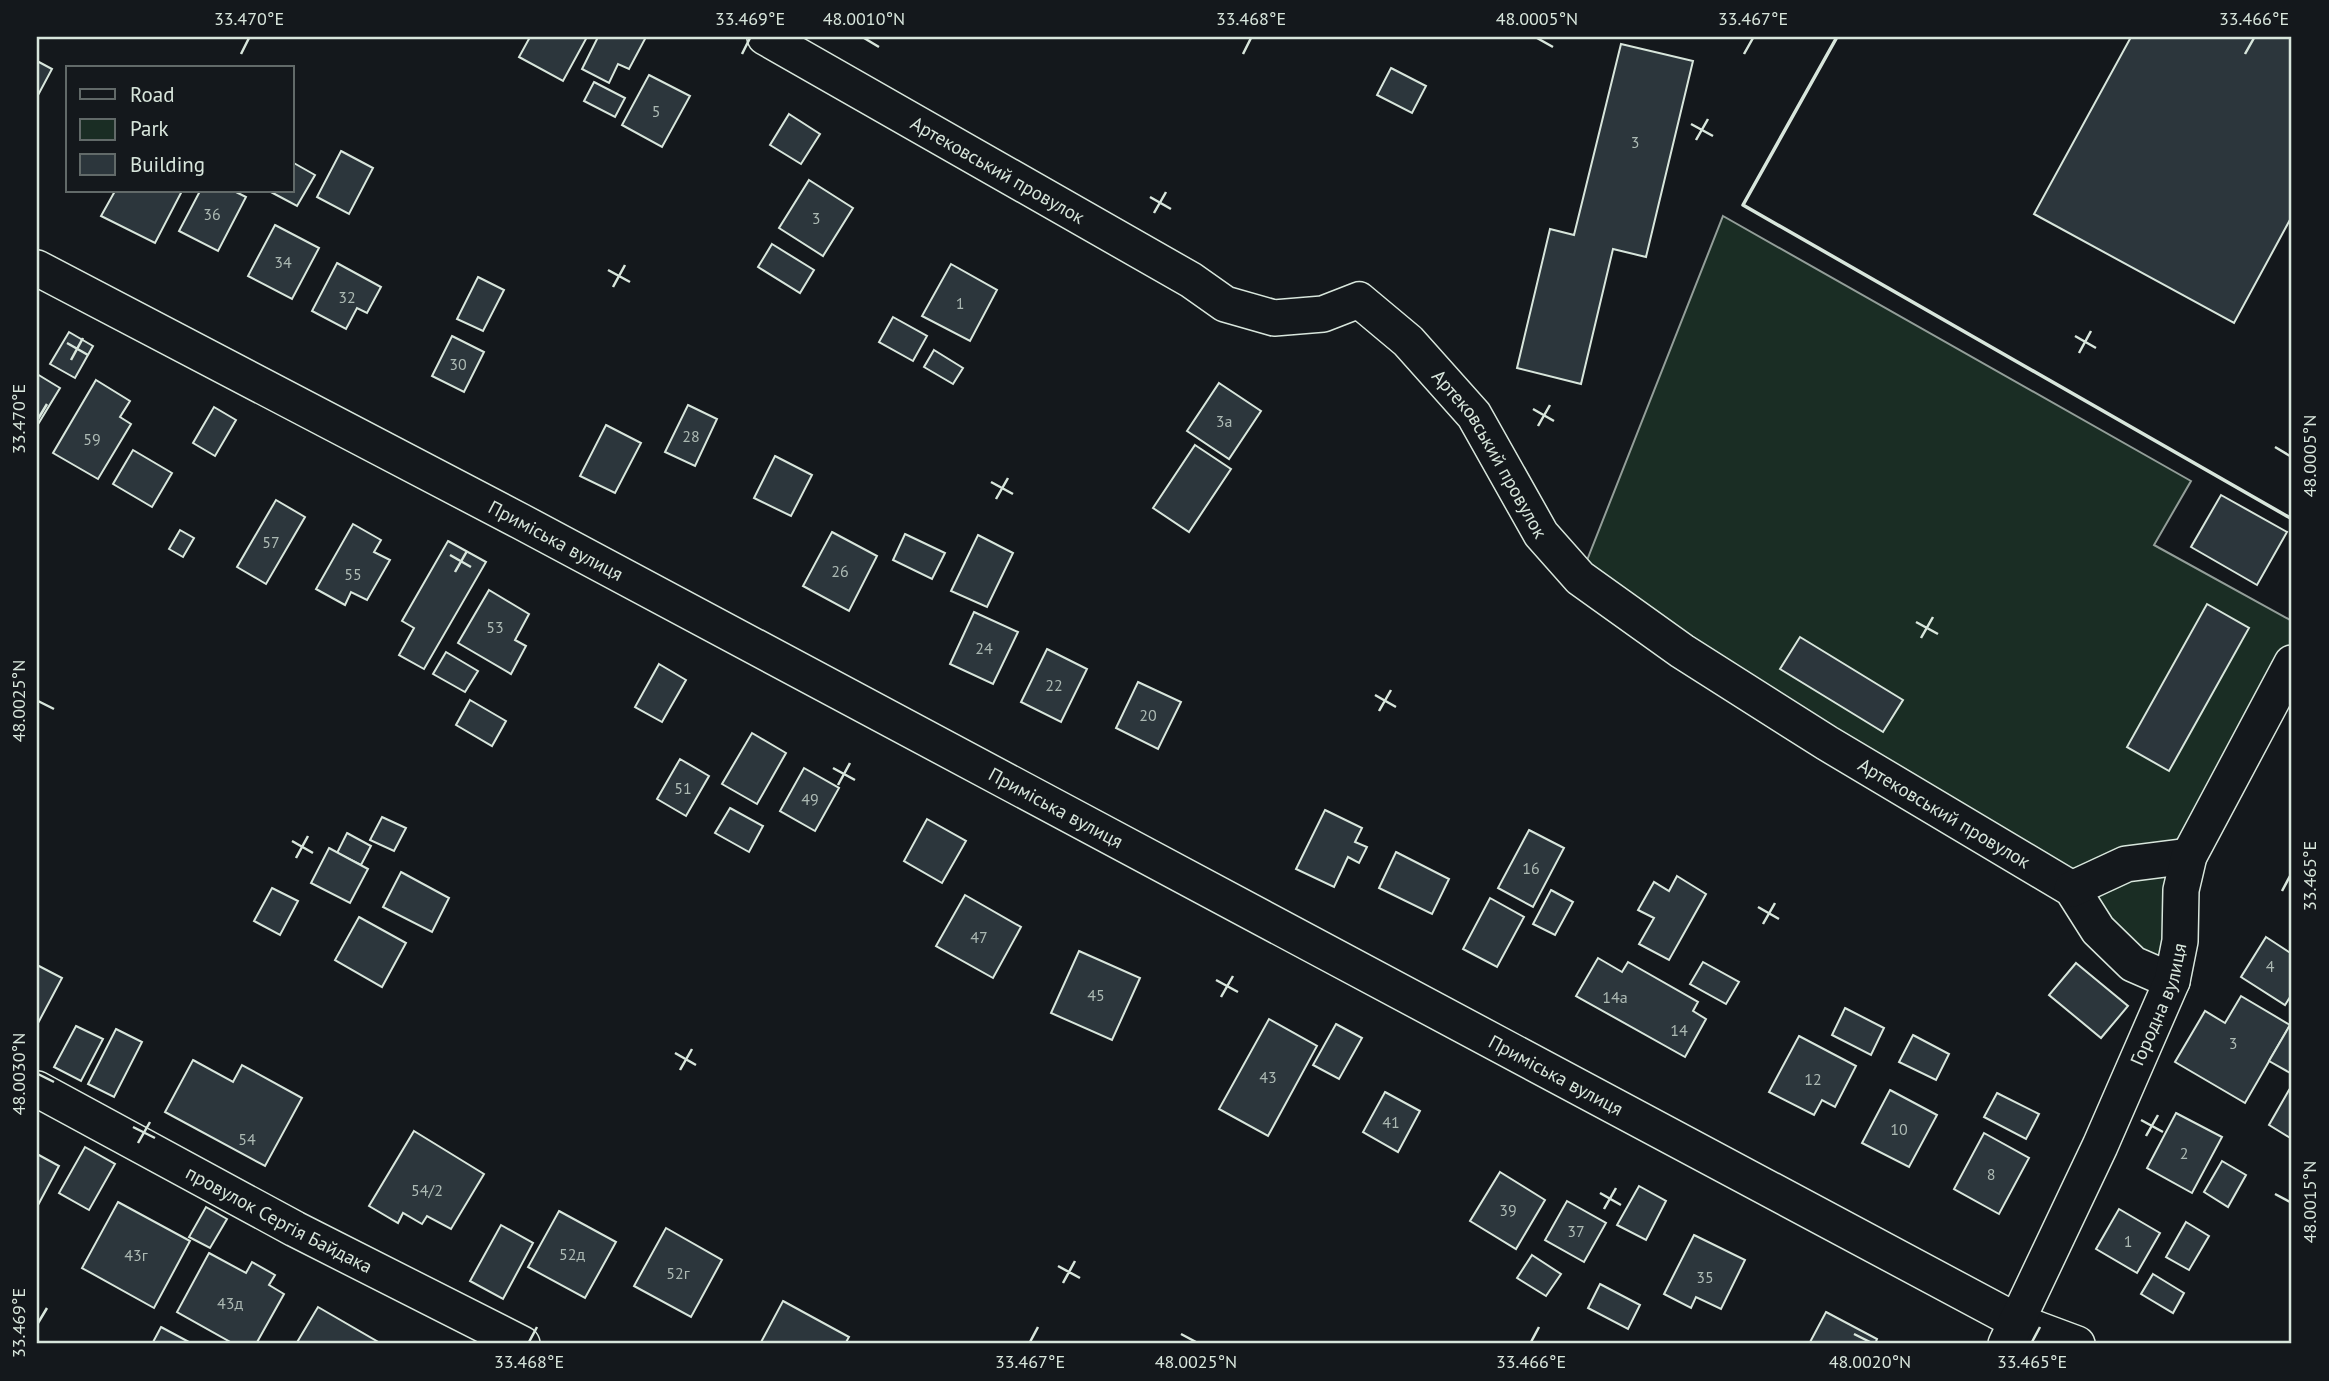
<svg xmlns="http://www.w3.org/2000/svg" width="2329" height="1381" viewBox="0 0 2329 1381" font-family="'PT Sans',sans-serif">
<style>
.green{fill:#1a2d24;stroke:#939e99;stroke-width:2}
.building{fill:#2c363c;stroke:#d8e6dc;stroke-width:2}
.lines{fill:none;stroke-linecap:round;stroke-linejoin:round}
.minor-casing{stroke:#d8e6dc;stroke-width:38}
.minor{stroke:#14181c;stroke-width:35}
.wall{stroke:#d8e6dc;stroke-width:3.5}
.ticks{fill:none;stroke:#d8e6dc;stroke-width:2.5}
.labels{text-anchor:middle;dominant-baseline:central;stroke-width:5;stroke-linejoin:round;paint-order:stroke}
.number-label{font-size:16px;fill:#adbab4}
.street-label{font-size:19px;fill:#d8e6dc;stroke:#14181c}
.neatline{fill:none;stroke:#d8e6dc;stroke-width:2.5}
.ticks-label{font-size:18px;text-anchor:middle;fill:#d8e6dc}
</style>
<rect width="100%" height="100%" fill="#14181c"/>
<polygon class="green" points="1723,216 2191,481 2154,545 2292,621 2292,663 2189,856 2172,981 2071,889 1580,578"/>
<g class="building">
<polygon points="530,37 587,37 563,81 519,57"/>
<polygon points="598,37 646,37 629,69 618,64 609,83 582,69"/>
<polygon points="2131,37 2292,37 2292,216 2234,323 2034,214"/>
<polygon points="1621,44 1693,61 1646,257 1613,249 1581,384 1517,368 1550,229 1574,235"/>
<polygon points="37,61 52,69 37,97"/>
<polygon points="1391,68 1426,86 1412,113 1377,95"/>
<polygon points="649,75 690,96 662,147 622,125"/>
<polygon points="594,82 625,98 615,117 584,101"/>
<polygon points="789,114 820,134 801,164 770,145"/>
<polygon points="341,151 373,168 349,214 317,197"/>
<polygon points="292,162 315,175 297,206 269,191 292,191"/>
<polygon points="809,180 853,208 823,256 779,228"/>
<polygon points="115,191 182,191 155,243 101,216"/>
<polygon points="200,191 234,191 246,197 218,251 179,231"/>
<polygon points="275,225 319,248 292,299 248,276"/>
<polygon points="772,244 814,270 800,293 758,267"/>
<polygon points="337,263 381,287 367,313 357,308 346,329 312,311"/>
<polygon points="951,264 997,290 970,341 922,316"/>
<polygon points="478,277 504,290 483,331 457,319"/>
<polygon points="893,317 927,336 913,361 879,342"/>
<polygon points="69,332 93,346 75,378 50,364"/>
<polygon points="452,336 484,352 464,392 432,376"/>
<polygon points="934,350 963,368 953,384 924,367"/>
<polygon points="37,374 60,388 37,426"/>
<polygon points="96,380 130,401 120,417 131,424 98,479 53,453"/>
<polygon points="1219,383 1261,411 1229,459 1187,431"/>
<polygon points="688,405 717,419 695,466 665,452"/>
<polygon points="214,407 236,420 215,456 193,443"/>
<polygon points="606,425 641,443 615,493 580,476"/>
<polygon points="1195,445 1231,469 1189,532 1153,508"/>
<polygon points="133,450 172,473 152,507 113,484"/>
<polygon points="775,456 812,475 791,516 754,498"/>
<polygon points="2221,495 2287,532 2257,585 2191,547"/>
<polygon points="276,500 305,517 266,584 237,567"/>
<polygon points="353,524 381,540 374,552 390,560 367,600 351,592 345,605 316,589"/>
<polygon points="180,530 194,538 183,557 169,549"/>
<polygon points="832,532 877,556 849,611 803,586"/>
<polygon points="905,534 945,553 932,579 893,560"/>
<polygon points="978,535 1013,553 987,607 951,591"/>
<polygon points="448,541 486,562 424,669 399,655 414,628 402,621"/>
<polygon points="489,590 529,614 515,640 526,646 511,674 458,643"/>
<polygon points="2207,604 2249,628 2169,771 2127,747"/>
<polygon points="974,612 1018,632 993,684 950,664"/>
<polygon points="1800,637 1903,700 1883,732 1780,669"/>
<polygon points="1047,649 1087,669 1061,722 1021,702"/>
<polygon points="446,652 478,671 465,692 433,674"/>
<polygon points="659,664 686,680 662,722 635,707"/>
<polygon points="1138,682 1181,702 1158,749 1116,728"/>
<polygon points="470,700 506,721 492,746 456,725"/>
<polygon points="752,733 786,753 757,804 722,784"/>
<polygon points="680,759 709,776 686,816 657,799"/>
<polygon points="804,768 839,788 815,831 780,811"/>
<polygon points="730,808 763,826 749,852 715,833"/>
<polygon points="1325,810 1362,828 1355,842 1367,847 1359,863 1348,857 1334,887 1296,869"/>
<polygon points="382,817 406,828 394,851 370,840"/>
<polygon points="927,819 966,841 942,883 904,861"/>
<polygon points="1529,830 1564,848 1533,907 1498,888"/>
<polygon points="347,833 371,846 361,865 337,853"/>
<polygon points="329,848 368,869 350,903 311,883"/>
<polygon points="1396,852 1449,879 1432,914 1379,888"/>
<polygon points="401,872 449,898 432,932 383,907"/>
<polygon points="1677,876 1706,894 1669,960 1639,944 1654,918 1638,910 1654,882 1669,891"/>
<polygon points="272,888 298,901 280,935 254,921"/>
<polygon points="1551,890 1573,902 1555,935 1533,924"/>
<polygon points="965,895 1021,927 993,978 936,946"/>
<polygon points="1490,898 1524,917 1497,967 1463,949"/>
<polygon points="359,917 406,943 382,987 335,960"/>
<polygon points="2266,937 2292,954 2292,994 2285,1005 2241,977"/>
<polygon points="1079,951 1140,978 1112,1040 1051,1013"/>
<polygon points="1598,958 1622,972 1628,962 1698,1002 1693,1011 1706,1019 1685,1057 1576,996"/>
<polygon points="1703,962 1739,982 1726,1004 1690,984"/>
<polygon points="2076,963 2128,1006 2101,1038 2049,995"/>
<polygon points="37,965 62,978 37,1025"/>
<polygon points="2241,996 2290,1025 2245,1103 2175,1062 2205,1011 2225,1023"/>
<polygon points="1845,1008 1884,1028 1871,1055 1832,1035"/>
<polygon points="1269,1019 1317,1046 1268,1136 1219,1109"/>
<polygon points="1336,1024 1362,1038 1339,1079 1313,1065"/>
<polygon points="2290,1025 2292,1027 2292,1074 2269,1061"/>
<polygon points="76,1026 103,1039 81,1081 54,1067"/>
<polygon points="116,1029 142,1042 114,1097 88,1084"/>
<polygon points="1913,1035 1949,1054 1936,1080 1899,1062"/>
<polygon points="1799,1036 1856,1066 1835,1107 1822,1100 1814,1115 1769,1092"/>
<polygon points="193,1060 233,1082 242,1065 302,1098 265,1166 165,1112"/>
<polygon points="1890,1090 1937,1115 1909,1167 1862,1143"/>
<polygon points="2289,1090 2292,1092 2292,1139 2269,1125"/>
<polygon points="1385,1092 1420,1111 1398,1152 1363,1132"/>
<polygon points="1997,1093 2039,1114 2026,1139 1984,1117"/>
<polygon points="2176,1113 2222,1137 2192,1193 2147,1168"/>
<polygon points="414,1131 484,1174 451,1229 427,1216 422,1224 403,1213 398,1223 369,1206"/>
<polygon points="1984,1133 2029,1158 1999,1214 1954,1189"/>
<polygon points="85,1147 115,1164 89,1210 59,1193"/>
<polygon points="37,1154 59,1166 37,1207"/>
<polygon points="2222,1161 2246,1175 2228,1207 2204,1192"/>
<polygon points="1500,1172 1545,1200 1516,1249 1470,1221"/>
<polygon points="1639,1186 1666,1201 1646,1240 1617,1225"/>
<polygon points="1567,1201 1606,1223 1584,1262 1545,1240"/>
<polygon points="118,1202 190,1241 154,1308 82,1268"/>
<polygon points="206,1207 227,1219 210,1248 189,1237"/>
<polygon points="2119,1209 2160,1233 2137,1273 2096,1249"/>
<polygon points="559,1211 616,1242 585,1298 528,1267"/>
<polygon points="2186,1222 2209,1236 2189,1270 2166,1257"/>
<polygon points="501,1225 533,1243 503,1299 470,1281"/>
<polygon points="666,1228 722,1260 691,1317 634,1286"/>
<polygon points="1694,1235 1745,1260 1721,1309 1696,1297 1691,1308 1664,1294"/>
<polygon points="209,1253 246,1273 252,1262 275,1275 269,1285 284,1294 256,1344 234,1344 177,1312"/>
<polygon points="1532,1255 1561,1274 1546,1296 1517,1278"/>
<polygon points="2153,1274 2184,1293 2173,1313 2141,1294"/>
<polygon points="1600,1284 1640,1305 1628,1329 1588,1308"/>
<polygon points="783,1301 849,1337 845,1344 760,1344"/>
<polygon points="318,1307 380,1343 379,1344 296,1344"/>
<polygon points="1826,1312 1877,1339 1875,1344 1809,1344"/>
<polygon points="161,1327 189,1342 188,1344 152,1344"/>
</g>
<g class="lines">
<defs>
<g id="minor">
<path id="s1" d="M 765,37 L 1191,280 L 1225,304 L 1274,318 L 1323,314 L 1359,300 L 1408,341 L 1474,415 L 1541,534 L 1580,578 L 1682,651 L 1827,743 L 2072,889 L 2098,930 L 2133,964 L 2172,981"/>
<path id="s2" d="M 37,268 L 520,521 L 2018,1322 L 2077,1344"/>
<polyline points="2072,889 2126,864 2189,856"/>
<path id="s3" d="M 37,1089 L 295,1229 L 522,1344"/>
<path id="s4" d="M 2006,1344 L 2100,1146 L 2172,981 L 2180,941 L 2181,890 L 2189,856 L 2292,663"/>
</g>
</defs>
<use href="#minor" class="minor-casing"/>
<use href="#minor" class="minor"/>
<polyline class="wall" points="1837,37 1743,205 2292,519"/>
</g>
<path class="ticks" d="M 864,38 L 879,47M 1537,38 L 1553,47M 241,54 L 249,38M 742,54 L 750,38M 1243,54 L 1251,38M 1744,54 L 1753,38M 2245,54 L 2254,38M 1691,124 L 1713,136M 1696,140 L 1708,119M 1150,197 L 1171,209M 1154,213 L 1166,192M 608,270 L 630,282M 613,287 L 625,265M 2075,336 L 2096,348M 67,343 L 88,355M 2079,353 L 2091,331M 71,360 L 83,338M 1533,409 L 1554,421M 38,419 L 47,404M 1538,426 L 1550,405M 2275,447 L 2290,456M 991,482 L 1013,494M 996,499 L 1008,478M 450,555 L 471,567M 455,572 L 467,551M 1916,622 L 1938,634M 1921,638 L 1933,617M 1375,695 L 1396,707M 38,701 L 54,709M 1379,711 L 1391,690M 833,768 L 855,780M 838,785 L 850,763M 292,841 L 313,853M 296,858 L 308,836M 2282,891 L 2290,876M 1758,907 L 1779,919M 1763,924 L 1775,903M 1216,980 L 1238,992M 1221,997 L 1233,976M 675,1053 L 696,1065M 680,1070 L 692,1049M 38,1074 L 54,1082M 2141,1120 L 2163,1132M 133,1127 L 155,1138M 2146,1136 L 2158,1115M 138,1143 L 150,1122M 1600,1193 L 1621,1205M 2275,1194 L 2290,1202M 1604,1209 L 1616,1188M 1058,1266 L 1080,1278M 1063,1283 L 1075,1261M 38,1323 L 47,1308M 1181,1334 L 1196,1342M 1854,1334 L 1870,1342M 529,1342 L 537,1327M 1030,1342 L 1038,1327M 1531,1342 L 1539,1327M 2032,1342 L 2040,1327"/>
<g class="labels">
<g class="number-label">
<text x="656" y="111">5</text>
<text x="1635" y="142">3</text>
<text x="212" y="214">36</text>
<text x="816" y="218">3</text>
<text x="283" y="262">34</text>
<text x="347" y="297">32</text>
<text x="960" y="303">1</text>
<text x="458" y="364">30</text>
<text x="1224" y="421">3а</text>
<text x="691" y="436">28</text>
<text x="92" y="439">59</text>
<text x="271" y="542">57</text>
<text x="840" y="571">26</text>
<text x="353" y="574">55</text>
<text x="495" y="627">53</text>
<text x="984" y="648">24</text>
<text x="1054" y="685">22</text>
<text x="1148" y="715">20</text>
<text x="683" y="788">51</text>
<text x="810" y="799">49</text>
<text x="1531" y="868">16</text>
<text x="979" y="937">47</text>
<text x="2270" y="966">4</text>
<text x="1096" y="995">45</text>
<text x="1615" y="997">14а</text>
<text x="1679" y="1030">14</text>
<text x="2233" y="1043">3</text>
<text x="1268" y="1077">43</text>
<text x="1813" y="1079">12</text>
<text x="1391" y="1122">41</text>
<text x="1899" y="1129">10</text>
<text x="247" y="1139">54</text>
<text x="2184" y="1153">2</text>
<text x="1991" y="1174">8</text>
<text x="427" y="1190">54/2</text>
<text x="1508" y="1210">39</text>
<text x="1576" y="1231">37</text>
<text x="2128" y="1241">1</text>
<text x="572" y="1254">52д</text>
<text x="136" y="1255">43г</text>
<text x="678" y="1273">52г</text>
<text x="1705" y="1277">35</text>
<text x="230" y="1303">43д</text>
</g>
<g class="street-label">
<text stroke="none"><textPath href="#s1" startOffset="268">Артековський провулок</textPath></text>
<text stroke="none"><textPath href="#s1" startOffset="875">Артековський провулок</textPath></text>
<text stroke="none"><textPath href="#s2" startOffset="586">Приміська вулиця</textPath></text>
<text stroke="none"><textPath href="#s2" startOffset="1153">Приміська вулиця</textPath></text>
<text stroke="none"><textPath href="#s1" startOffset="1463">Артековський провулок</textPath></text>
<text stroke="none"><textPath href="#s4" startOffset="373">Городна вулиця</textPath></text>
<text stroke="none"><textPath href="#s2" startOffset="1720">Приміська вулиця</textPath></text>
<text stroke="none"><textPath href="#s3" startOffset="275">провулок Сергія Байдака</textPath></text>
</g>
</g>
<rect width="2329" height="1381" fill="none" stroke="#14181c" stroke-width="77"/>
<rect x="66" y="66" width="228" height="126" fill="#14181c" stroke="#626a69" stroke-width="2"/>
<rect x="80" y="89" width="35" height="10" fill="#14181c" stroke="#626a69" stroke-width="2"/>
<text x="130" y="102" font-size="21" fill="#d8e6dc">Road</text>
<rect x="80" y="119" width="35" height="21" fill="#1a2d24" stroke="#626a69" stroke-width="2"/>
<text x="130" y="136" font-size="21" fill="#d8e6dc">Park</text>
<rect x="80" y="154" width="35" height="21" fill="#2c363c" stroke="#626a69" stroke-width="2"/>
<text x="130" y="172" font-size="21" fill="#d8e6dc">Building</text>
<rect x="38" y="38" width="2252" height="1304" class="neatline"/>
<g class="ticks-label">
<text x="249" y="25">33.470°E</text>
<text x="750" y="25">33.469°E</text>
<text x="864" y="25">48.0010°N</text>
<text x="1251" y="25">33.468°E</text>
<text x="1537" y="25">48.0005°N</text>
<text x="1753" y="25">33.467°E</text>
<text x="2254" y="25">33.466°E</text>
<text transform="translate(19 419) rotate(-90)" y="6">33.470°E</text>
<text transform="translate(2310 456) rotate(-90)" y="6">48.0005°N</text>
<text transform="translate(19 701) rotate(-90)" y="6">48.0025°N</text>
<text transform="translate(2310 876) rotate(-90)" y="6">33.465°E</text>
<text transform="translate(19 1074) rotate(-90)" y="6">48.0030°N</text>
<text transform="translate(2310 1202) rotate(-90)" y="6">48.0015°N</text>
<text transform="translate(19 1323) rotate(-90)" y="6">33.469°E</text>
<text x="529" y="1368">33.468°E</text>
<text x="1030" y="1368">33.467°E</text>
<text x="1196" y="1368">48.0025°N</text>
<text x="1531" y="1368">33.466°E</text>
<text x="1870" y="1368">48.0020°N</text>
<text x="2032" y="1368">33.465°E</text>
</g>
</svg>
